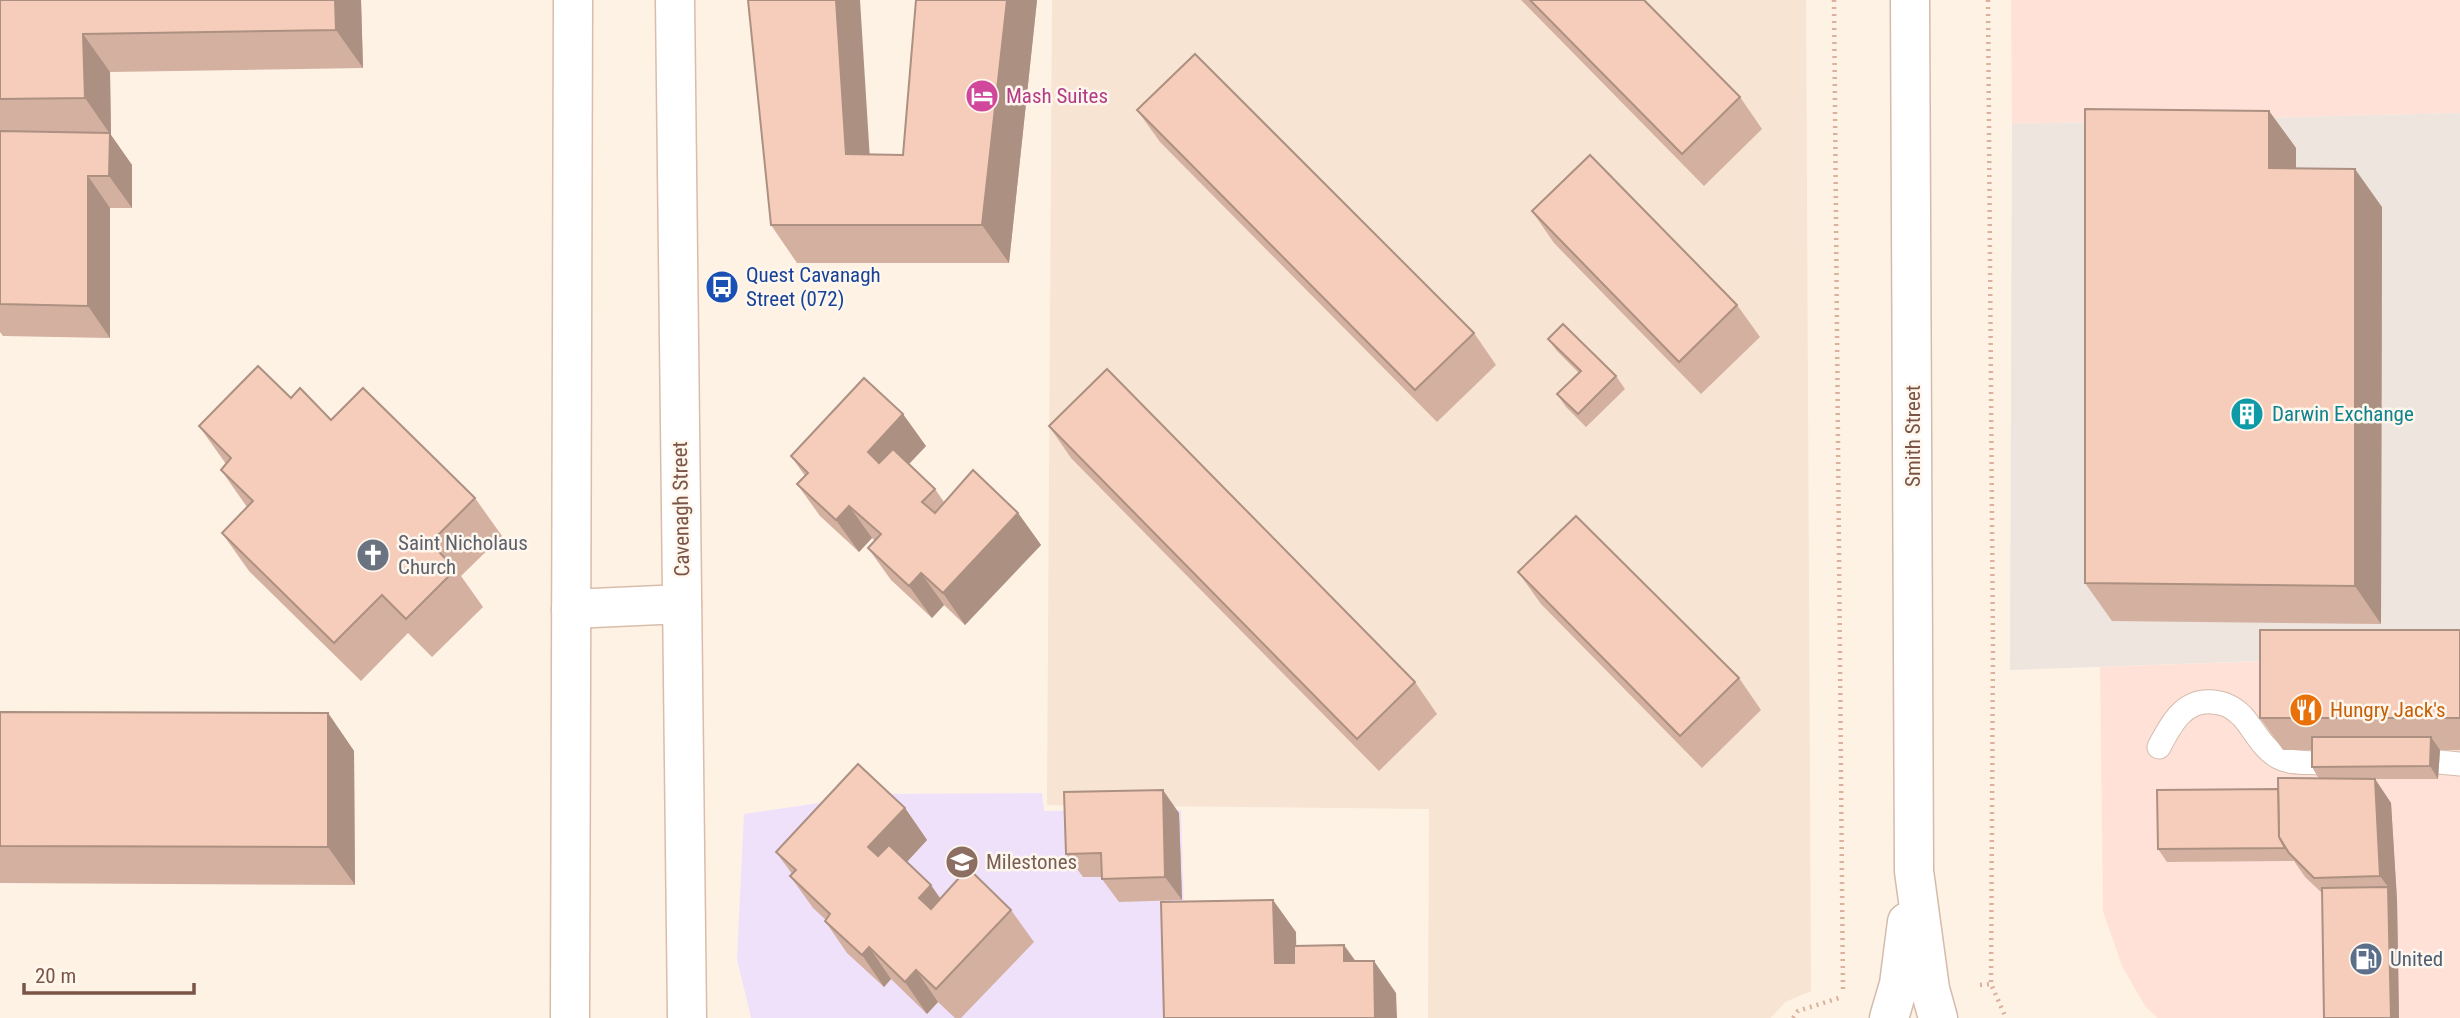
<svg xmlns="http://www.w3.org/2000/svg" width="2460" height="1018" viewBox="0 0 2460 1018" font-family="'Roboto Condensed',sans-serif">
<style>
.residential{fill:#f7e4d2}
.commercial{fill:#ffe1d8}
.industrial{fill:#eee5df}
.education{fill:#f0e1fb}
.lines{fill:none;stroke-linecap:round;stroke-linejoin:round}
.lane-casing{stroke:#d4bbac;stroke-width:25}
.street-casing{stroke:#d4bbac;stroke-width:41}
.secondary-casing{stroke:#dabcab;stroke-width:41}
.path{stroke:#dcb09c;stroke-width:4.5;stroke-dasharray:2 5;stroke-linecap:butt}
.lane{stroke:#fff;stroke-width:23}
.street{stroke:#fff;stroke-width:38}
.secondary{stroke:#fff;stroke-width:38}
.wall{fill:#d4b0a0}
.shaded-wall{fill:#ac9082}
.building{fill:#f6cdba;stroke:#ac9082;stroke-width:2}
.labels{text-anchor:middle;dominant-baseline:central;stroke-width:5;stroke-linejoin:round;paint-order:stroke}
.hotel-label{font-size:21px;fill:#b23c85;stroke:#fff7ed;text-anchor:start}
.transit-label{font-size:21px;fill:#164399;stroke:#fff7ed;text-anchor:start}
.culture-label{font-size:21px;fill:#0d838f;stroke:#fff7ed;text-anchor:start}
.street-label{font-size:21px;fill:#7a5547;stroke:#fff7ed}
.worship-label{font-size:21px;fill:#5b616d;stroke:#fff7ed;text-anchor:start}
.food-label{font-size:21px;fill:#c56008;stroke:#fff7ed;text-anchor:start}
.education-label{font-size:21px;fill:#785e54;stroke:#fff7ed;text-anchor:start}
.service-label{font-size:21px;fill:#4e5e75;stroke:#fff7ed;text-anchor:start}
</style>
<rect width="100%" height="100%" fill="#fef2e5"/>
<polygon class="residential" points="1052,0 1806,0 1811,991 1785,1002 1771,1018 1428,1018 1429,809 1047,805"/>
<g class="commercial">
<polygon points="2011,0 2460,0 2460,113 2012,124"/>
<polygon points="2460,654 2460,1018 2157,1018 2145,1006 2122,966 2103,911 2100,667"/>
</g>
<polygon class="industrial" points="2460,113 2460,654 2010,670 2012,124"/>
<polygon class="education" points="1042,793 1044,811 1181,810 1184,910 1178,1018 751,1018 737,959 744,814 881,794"/>
<g class="lines">
<defs>
<g id="lane">
<path d="M 2159,747 C 2171,724 2184,699 2213,702 C 2225,703 2233,707 2242,716 C 2254,729 2262,748 2278,757 C 2290,764 2306,762 2320,763"/>
<polyline points="2439,762 2460,764"/>
</g>
<g id="street">
<polyline points="1910,0 1914,871 1930,989 1938,1018"/>
<polyline points="1889,1018 1899,984 1907,922"/>
</g>
<g id="secondary">
<polyline points="675,0 687,1018"/>
<polyline points="571,609 682,604"/>
<polyline points="570,1018 573,0"/>
</g>
</defs>
<use href="#lane" class="lane-casing"/>
<use href="#street" class="street-casing"/>
<use href="#secondary" class="secondary-casing"/>
<g class="path">
<polyline points="1834,0 1843,993"/>
<polyline points="1988,0 1993,647 1991,984"/>
<polyline points="1980,985 1991,984 2006,1018"/>
<polyline points="1793,1018 1798,1011 1842,997"/>
</g>
<use href="#lane" class="lane"/>
<use href="#street" class="street"/>
<use href="#secondary" class="secondary"/>
</g>
<g class="wall">
<polygon points="0,0 361,0 363,68 110,72 111,135 132,165 132,208 110,208 110,338 3,336 0,332"/>
<polygon points="916,0 1037,0 1009,263 797,263 771,225 870,154 903,155"/>
<polygon points="1521,0 1644,0 1740,97 1762,129 1704,186"/>
<polygon points="1137,110 1474,333 1496,365 1437,422 1160,142"/>
<polygon points="2269,111 2296,148 2296,168 2382,207 2381,624 2112,621 2085,583"/>
<polygon points="1532,211 1737,305 1760,337 1701,394 1554,243"/>
<polygon points="1548,339 1616,376 1625,389 1586,427 1566,407 1557,394 1579,373 1557,351"/>
<polygon points="291,398 475,498 502,536 461,576 483,607 432,657 408,633 361,681 249,571 222,533 247,507 221,470 226,464 199,426"/>
<polygon points="1049,426 1415,682 1437,714 1379,771 1071,458"/>
<polygon points="926,446 909,464 935,489 944,502 1018,513 1041,545 965,625 944,605 932,618 891,580 868,548 875,541 872,538 859,552 820,516 797,484 805,476 791,456"/>
<polygon points="1518,572 1739,678 1761,710 1702,768 1541,604"/>
<polygon points="2460,630 2460,750 2440,750 2438,779 2375,779 2391,803 2397,900 2399,1018 2324,1018 2322,893 2305,877 2294,861 2167,862 2158,849 2278,789 2319,779 2312,767 2312,750 2283,750 2260,718"/>
<polygon points="0,712 328,713 354,751 355,885 0,883"/>
<polygon points="905,808 927,840 907,862 940,898 1011,910 1034,942 961,1018 955,1018 938,1002 927,1014 891,979 884,987 847,953 825,921 826,920 813,908 790,876 792,874 776,852"/>
<polygon points="1179,813 1182,900 1119,902 1102,879 1102,877 1083,877 1066,854"/>
</g>
<g class="shaded-wall">
<polygon points="335,0 361,0 363,68 336,30"/>
<polygon points="836,0 860,0 872,192 846,154"/>
<polygon points="1007,0 1037,0 1009,263 982,225"/>
<polygon points="83,34 110,72 111,135 132,165 132,208 109,176 110,134 85,98"/>
<polygon points="2269,111 2296,148 2296,206 2269,168"/>
<polygon points="2355,169 2382,207 2381,624 2355,586"/>
<polygon points="88,176 110,208 110,338 88,306"/>
<polygon points="903,414 926,446 890,484 868,452"/>
<polygon points="849,506 872,538 859,552 836,520"/>
<polygon points="1018,513 1041,545 965,625 943,593"/>
<polygon points="921,573 944,605 932,618 909,586"/>
<polygon points="328,713 354,751 355,885 328,847"/>
<polygon points="2431,737 2440,750 2438,779 2430,766"/>
<polygon points="2375,779 2391,803 2397,900 2399,1018 2391,1018 2388,887 2380,876"/>
<polygon points="1163,790 1179,813 1182,900 1165,877"/>
<polygon points="905,808 927,840 891,879 868,847"/>
<polygon points="931,885 953,917 941,930 919,898"/>
<polygon points="1273,900 1296,932 1297,995 1275,963"/>
<polygon points="1344,945 1367,977 1344,961"/>
<polygon points="869,947 891,979 884,987 862,955"/>
<polygon points="1374,961 1396,993 1397,1018 1375,1018"/>
<polygon points="916,970 938,1002 927,1014 905,982"/>
</g>
<g class="building">
<polygon points="0,0 335,0 336,30 83,34 85,98 0,99"/>
<polygon points="748,0 836,0 846,154 903,155 916,0 1007,0 982,225 771,225"/>
<polygon points="1530,0 1644,0 1740,97 1682,154"/>
<polygon points="1195,54 1474,333 1415,390 1137,110"/>
<polygon points="2085,109 2269,111 2269,168 2355,169 2355,586 2085,583"/>
<polygon points="0,131 110,133 109,176 88,176 88,306 0,304"/>
<polygon points="1590,155 1737,305 1679,362 1532,211"/>
<polygon points="1563,324 1616,376 1578,414 1557,394 1581,371 1548,339"/>
<polygon points="258,366 291,398 300,388 331,420 363,388 475,498 430,543 456,569 406,619 382,595 334,643 222,533 253,501 221,470 231,458 199,426"/>
<polygon points="1107,369 1415,682 1357,739 1049,426"/>
<polygon points="864,378 903,414 868,452 879,463 893,449 935,489 922,502 935,513 973,470 1018,513 943,593 921,573 909,586 868,548 881,534 849,506 836,520 797,484 808,473 791,456"/>
<polygon points="1576,516 1739,678 1680,736 1518,572"/>
<rect x="2260" y="630" width="200" height="88"/>
<polygon points="0,712 328,713 328,847 0,846"/>
<polygon points="2312,737 2431,737 2430,766 2312,767"/>
<polygon points="858,764 905,808 868,847 878,856 889,845 931,885 919,898 931,909 968,868 1011,910 936,989 916,970 905,982 869,947 862,955 825,921 830,914 790,876 796,870 776,852"/>
<polygon points="2278,778 2375,779 2380,876 2314,878 2289,853 2279,837"/>
<polygon points="2278,789 2279,837 2285,848 2158,849 2157,790"/>
<polygon points="1163,790 1165,877 1102,879 1101,853 1066,854 1064,792"/>
<polygon points="2388,887 2391,1018 2324,1018 2322,888"/>
<polygon points="1273,900 1275,963 1294,963 1294,946 1344,945 1344,961 1374,961 1375,1018 1164,1018 1161,902"/>
</g>
<defs>
<symbol id="hotel-disc" viewBox="-11 -11 22 22"><circle r="9.5" fill="#d1479c" stroke="#fff7ed"/><path d="M-6-4.5h1.5V1H6V5H4.5V3h-9V5H-6ZM-4 0a1.8 1.8 0 1 1 3.6 0ZM.5 0V-2.5h3Q6-2.5 6 0Z" fill="#fff"/></symbol>
<symbol id="bus-disc" viewBox="-11 -11 22 22"><circle r="9.5" fill="#1a4fb4" stroke="#fff7ed"/><path d="M-5-6H5V4H4V6H2V4H-2V6H-4V4H-5ZM-3.5-4V0h7V-4ZM-3.5 1.2v1.5H-2V1.2ZM2 1.2v1.5H3.5V1.2Z" fill="#fff"/></symbol>
<symbol id="building-disc" viewBox="-11 -11 22 22"><circle r="9.5" fill="#0f9aa8" stroke="#fff7ed"/><path d="M-4-6H4V6H1V3H-1V6H-4ZM-2.5-4.3h1.7v1.8h-1.7ZM.8-4.3h1.7v1.8H.8ZM-2.5-1h1.7V.8h-1.7ZM.8-1h1.7V.8H.8Z" fill="#fff"/></symbol>
<symbol id="church-disc" viewBox="-11 -11 22 22"><circle r="9.5" fill="#6b7280" stroke="#fff7ed"/><path d="M-1.2-6h2.4v3.5h3.3v2.4h-3.3V6h-2.4V-.1h-3.3v-2.4h3.3Z" fill="#fff"/></symbol>
<symbol id="restaurant-disc" viewBox="-11 -11 22 22"><circle r="9.5" fill="#e8710a" stroke="#fff7ed"/><path d="M-5-6h1v4h1v-4h1v4h1v-4h1v5L-1.5 .5V6h-2V.5L-5-1ZM5-6V6H3V1.5H1.5Q1.5-4 5-6Z" fill="#fff"/></symbol>
<symbol id="school-disc" viewBox="-11 -11 22 22"><circle r="9.5" fill="#8d6e63" stroke="#fff7ed"/><path d="M0-5L7-2L0 1L-7-2ZM-4 1L0 2.5L4 1V4Q0 6-4 4Z" fill="#fff"/></symbol>
<symbol id="fuel-disc" viewBox="-11 -11 22 22"><circle r="9.5" fill="#5c6f8a" stroke="#fff7ed"/><path d="M-5.5-6h7V0h2V4h1.3V-2.5L3-4.5l.8-.8L6-3V5H2.5V1h-1V6h-7ZM-4.2-4.7v3.2H.2V-4.7Z" fill="#fff"/></symbol>
</defs>
<g fill-rule="evenodd">
<use href="#hotel-disc" x="963" y="77" width="38" height="38"/>
<use href="#bus-disc" x="703" y="268" width="38" height="38"/>
<use href="#building-disc" x="2228" y="395" width="38" height="38"/>
<use href="#church-disc" x="354" y="536" width="38" height="38"/>
<use href="#restaurant-disc" x="2287" y="691" width="38" height="38"/>
<use href="#school-disc" x="943" y="843" width="38" height="38"/>
<use href="#fuel-disc" x="2347" y="940" width="38" height="38"/>
</g>
<g class="labels">
<g class="hotel-label">
<text x="1006" y="96">Mash Suites</text>
</g>
<g class="transit-label">
<text x="746" y="275">Quest Cavanagh<tspan x="746" dy="24">Street (072)</tspan></text>
</g>
<g class="culture-label">
<text x="2272" y="414">Darwin Exchange</text>
</g>
<g class="street-label">
<text transform="translate(1913 436) rotate(-90)">Smith Street</text>
<text transform="translate(681 509) rotate(-91)">Cavenagh Street</text>
</g>
<g class="worship-label">
<text x="398" y="543">Saint Nicholaus<tspan x="398" dy="24">Church</tspan></text>
</g>
<g class="food-label">
<text x="2330" y="710">Hungry Jack's</text>
</g>
<g class="education-label">
<text x="986" y="862">Milestones</text>
</g>
<g class="service-label">
<text x="2390" y="959">United</text>
</g>
</g>
<path d="M24 983v10h170v-10" fill="none" stroke="#7a5547" stroke-width="3.5"/>
<text x="35" y="983" font-size="21" fill="#7a5547" stroke="#fff7ed" stroke-width="5" paint-order="stroke">20 m</text>
</svg>
